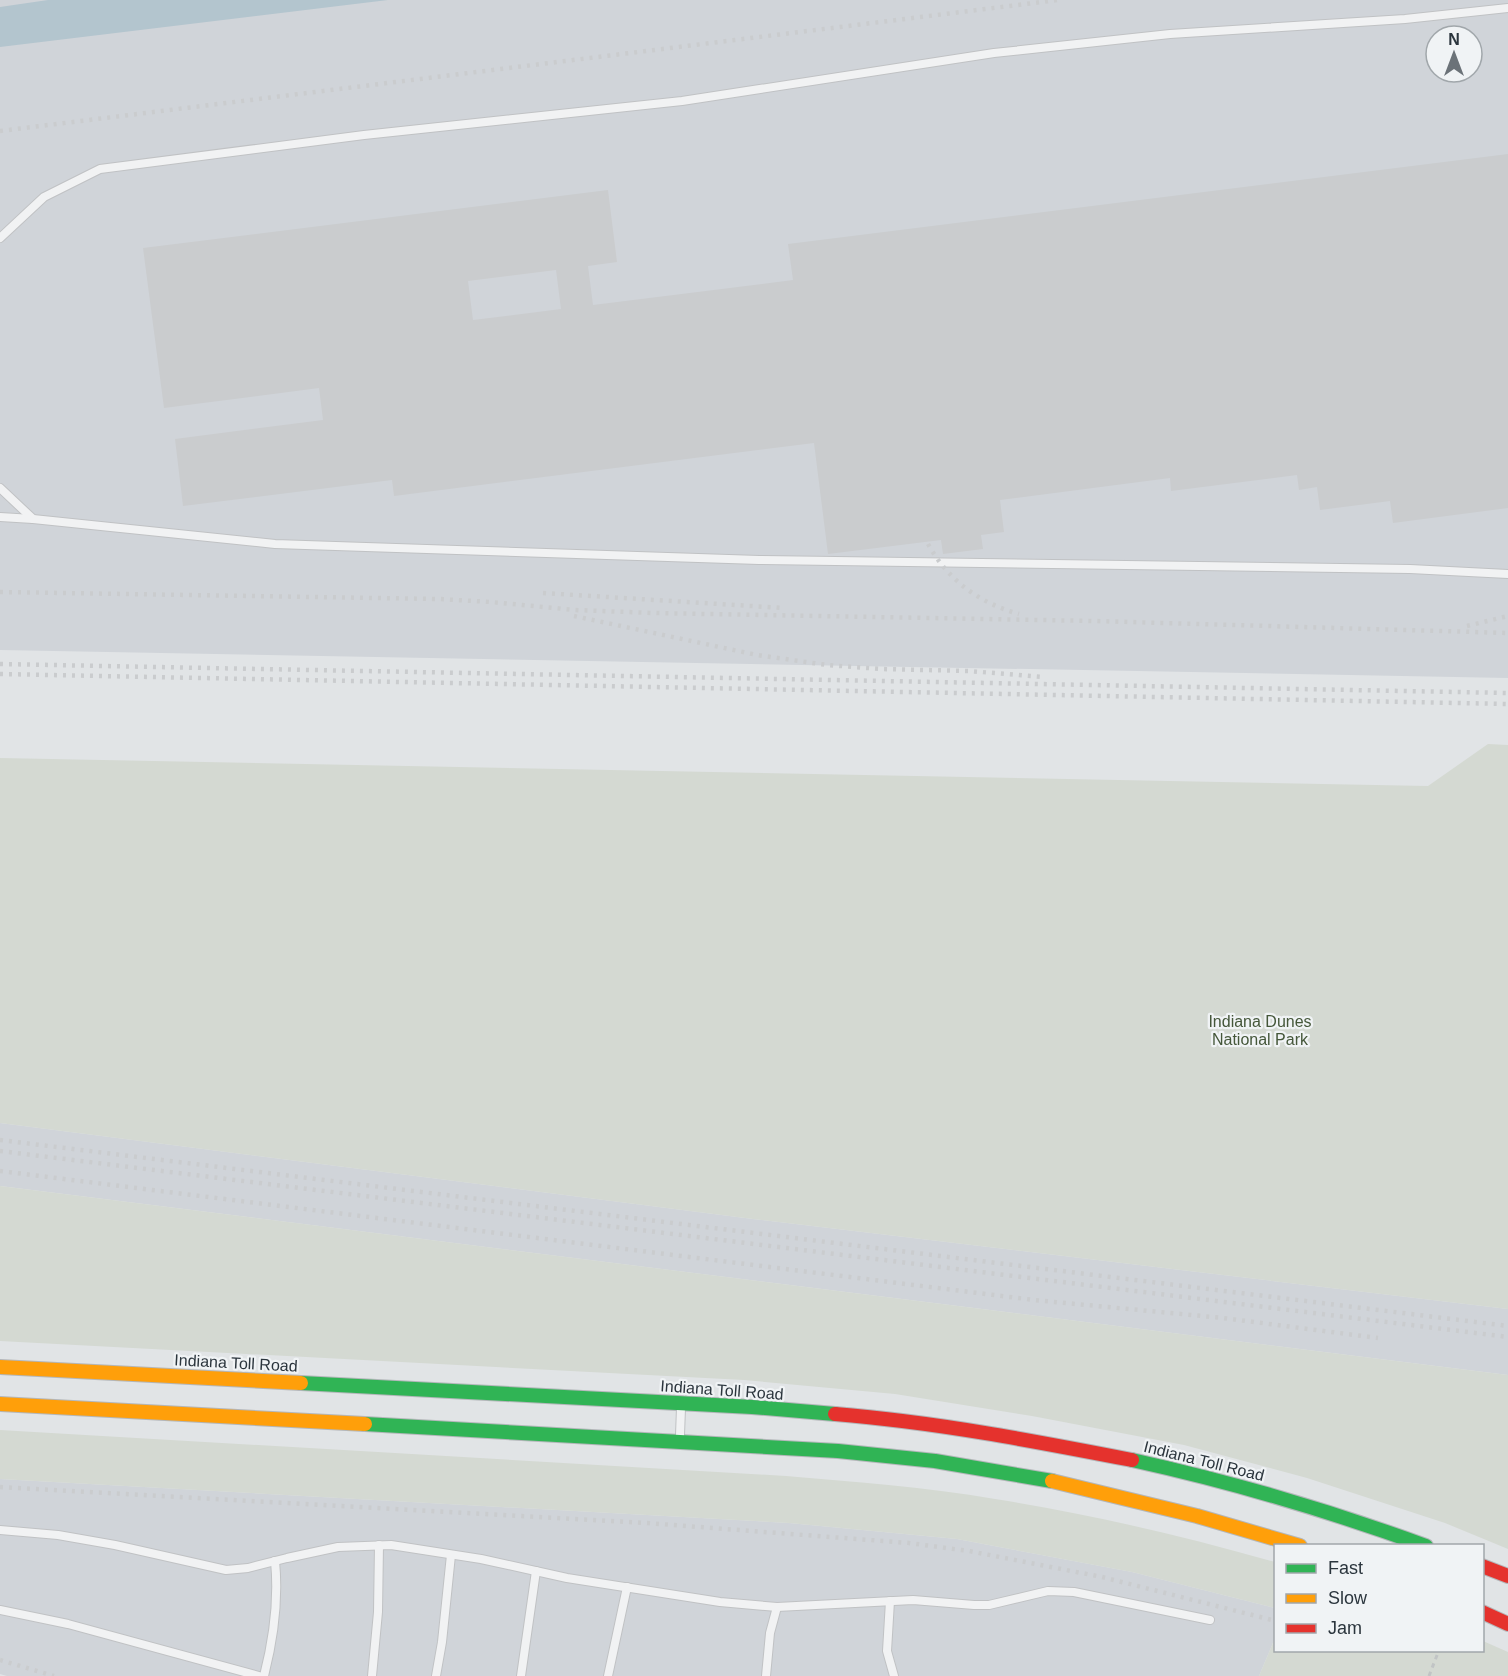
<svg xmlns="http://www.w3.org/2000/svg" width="1508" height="1676" viewBox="0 0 1508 1676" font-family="Arial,sans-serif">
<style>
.built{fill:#d0d4d9;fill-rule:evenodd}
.green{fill:#d4d9d2}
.water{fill:#b3c5ce}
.building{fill:#caccce;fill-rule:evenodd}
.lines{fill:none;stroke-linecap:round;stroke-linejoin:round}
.lane-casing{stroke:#c0c2c4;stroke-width:10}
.fast-casing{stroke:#b4b7ba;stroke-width:16}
.slow-casing{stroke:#b4b7ba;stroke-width:16}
.jam-casing{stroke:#b4b7ba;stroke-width:16}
.path{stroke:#c1c4c5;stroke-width:3;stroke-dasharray:4.5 4.5;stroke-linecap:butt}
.lane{stroke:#f1f2f3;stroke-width:8}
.fast{stroke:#30b455;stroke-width:14}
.slow{stroke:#ff9f0a;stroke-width:14}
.jam{stroke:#e5322d;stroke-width:14}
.rail{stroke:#caccce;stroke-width:4.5;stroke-dasharray:3 6;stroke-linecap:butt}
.labels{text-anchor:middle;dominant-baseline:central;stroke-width:4.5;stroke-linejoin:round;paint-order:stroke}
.park-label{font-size:16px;fill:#45573a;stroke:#f0f3f5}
.street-label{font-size:16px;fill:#2b353d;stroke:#f0f3f5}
</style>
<rect width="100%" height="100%" fill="#e1e4e6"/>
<g class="built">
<path d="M 0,0 L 1508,0 L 1508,678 L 0,650 ZM 1436,36 L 1472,36 L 1472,72 L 1436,72 Z"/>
<polygon points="0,1123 753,1219 1508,1309 1508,1375 0,1186"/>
<polygon points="0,1479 789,1523 957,1539 1132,1572 1275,1608 1275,1638 1259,1676 7,1676 0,1674"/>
</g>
<g class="green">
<polygon points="1488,744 1508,745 1508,1309 753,1219 0,1123 0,758 1428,786"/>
<polygon points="0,1186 1508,1375 1508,1549 1445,1523 1307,1478 1184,1445 1032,1416 895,1394 744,1380 0,1341"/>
<path d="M 0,1430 L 786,1476 C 856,1482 926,1487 995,1499 C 1090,1514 1183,1536 1275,1562 L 1275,1608 L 1132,1572 L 957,1539 L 789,1523 L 0,1479 Z"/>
<polygon points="1275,1638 1276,1650 1482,1650 1483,1641 1508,1652 1508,1676 1259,1676"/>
</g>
<polygon class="water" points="48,0 388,0 0,47 0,7"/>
<path class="building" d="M 1508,154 L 1508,508 L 1393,523 L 1390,501 L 1320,510 L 1317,487 L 1299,490 L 1297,475 L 1171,491 L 1170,478 L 1000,500 L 1004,532 L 981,535 L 983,549 L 943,554 L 941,540 L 828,554 L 814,443 L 394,496 L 392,480 L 183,506 L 175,439 L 323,420 L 319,388 L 164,408 L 143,248 L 608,190 L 617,262 L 588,266 L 593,305 L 793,280 L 788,244 ZM 556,270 L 561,309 L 473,320 L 468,281 Z"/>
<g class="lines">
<defs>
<g id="lane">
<polyline points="0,238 44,197 100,169 364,135 682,101 994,53 1170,34 1405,19 1508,8"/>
<polyline points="0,488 33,519 275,544 759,560 1410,569 1508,574"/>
<polyline points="0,517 33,519"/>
<polyline points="680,1435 681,1408"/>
<polyline points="0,1530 58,1535 115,1545 226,1570 248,1568 287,1558 338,1547 391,1545 481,1559 567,1578 720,1602 777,1607 913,1600 974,1605 989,1605 1048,1591 1074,1592 1210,1620"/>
<polyline points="890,1601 887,1651 894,1676"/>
<polyline points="0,1610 68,1624 259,1676"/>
<path d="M 264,1676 C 274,1637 279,1601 275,1561"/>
<polyline points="372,1676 378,1612 379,1545"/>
<polyline points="436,1676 442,1642 451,1555"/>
<polyline points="521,1676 536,1571"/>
<polyline points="608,1676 627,1587"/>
<polyline points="766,1676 770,1633 777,1607"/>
</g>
<g id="fast">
<polyline points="301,1383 752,1407 835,1414"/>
<polyline points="365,1424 838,1451 935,1461 1052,1481"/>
<path d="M 1132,1460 C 1232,1482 1330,1511 1426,1546"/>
</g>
<g id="slow">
<polyline points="0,1367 301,1383"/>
<polyline points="0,1404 365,1424"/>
<polyline points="1052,1481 1197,1516 1300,1546"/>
</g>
<g id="jam">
<path d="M 835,1414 C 935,1422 1034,1441 1132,1460"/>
<polyline points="1482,1566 1508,1576"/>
<polyline points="1482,1612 1508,1624"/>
</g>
</defs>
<use href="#lane" class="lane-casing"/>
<use href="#fast" class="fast-casing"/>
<use href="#slow" class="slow-casing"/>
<use href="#jam" class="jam-casing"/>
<polyline class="path" points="1429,1676 1439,1650"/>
<use href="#lane" class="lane"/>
<use href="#fast" class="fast"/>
<use href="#slow" class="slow"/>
<use href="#jam" class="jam"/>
<g class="rail">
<polyline points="0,131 1058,0"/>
<path d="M 928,544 C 948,580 979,603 1019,614"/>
<polyline points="0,592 439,599 491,602 575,610 653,613 1095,621 1508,633"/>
<polyline points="543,593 783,608"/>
<polyline points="574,616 757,655 827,665 881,669 969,671 1043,677"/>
<polyline points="1467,626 1508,616"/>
<polyline points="0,664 1508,693"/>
<polyline points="0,674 1508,704"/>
<polyline points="0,1140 1508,1326"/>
<polyline points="0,1151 1508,1337"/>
<polyline points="0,1171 1034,1300 1223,1318 1378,1338"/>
<polyline points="0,1487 647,1523 909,1543 969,1551 1102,1577 1276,1621"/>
<polyline points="0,1660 54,1676"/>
</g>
</g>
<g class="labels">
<g class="park-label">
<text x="1260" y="1021">Indiana Dunes<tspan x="1260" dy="18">National Park</tspan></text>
</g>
<g class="street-label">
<text transform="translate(236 1363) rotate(3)">Indiana Toll Road</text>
<text transform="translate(722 1390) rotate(4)">Indiana Toll Road</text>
<text transform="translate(1204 1461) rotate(14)">Indiana Toll Road</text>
</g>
</g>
<rect x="1274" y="1544" width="210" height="108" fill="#f0f3f5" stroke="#a1a7ab" stroke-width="1.5"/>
<rect x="1286" y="1564" width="30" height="9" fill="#30b455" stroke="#a1a7ab" stroke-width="1.5"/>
<text x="1328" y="1574" font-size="18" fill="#2b353d">Fast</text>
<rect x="1286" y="1594" width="30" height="9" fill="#ff9f0a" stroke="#a1a7ab" stroke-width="1.5"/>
<text x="1328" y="1604" font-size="18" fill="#2b353d">Slow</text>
<rect x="1286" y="1624" width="30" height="9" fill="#e5322d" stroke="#a1a7ab" stroke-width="1.5"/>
<text x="1328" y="1634" font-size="18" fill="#2b353d">Jam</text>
<g transform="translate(1454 54)"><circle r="28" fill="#f0f3f5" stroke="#a1a7ab" stroke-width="1.5"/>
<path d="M0-4.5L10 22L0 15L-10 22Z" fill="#6b7278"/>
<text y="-9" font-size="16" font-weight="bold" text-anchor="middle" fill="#2b353d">N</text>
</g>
</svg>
